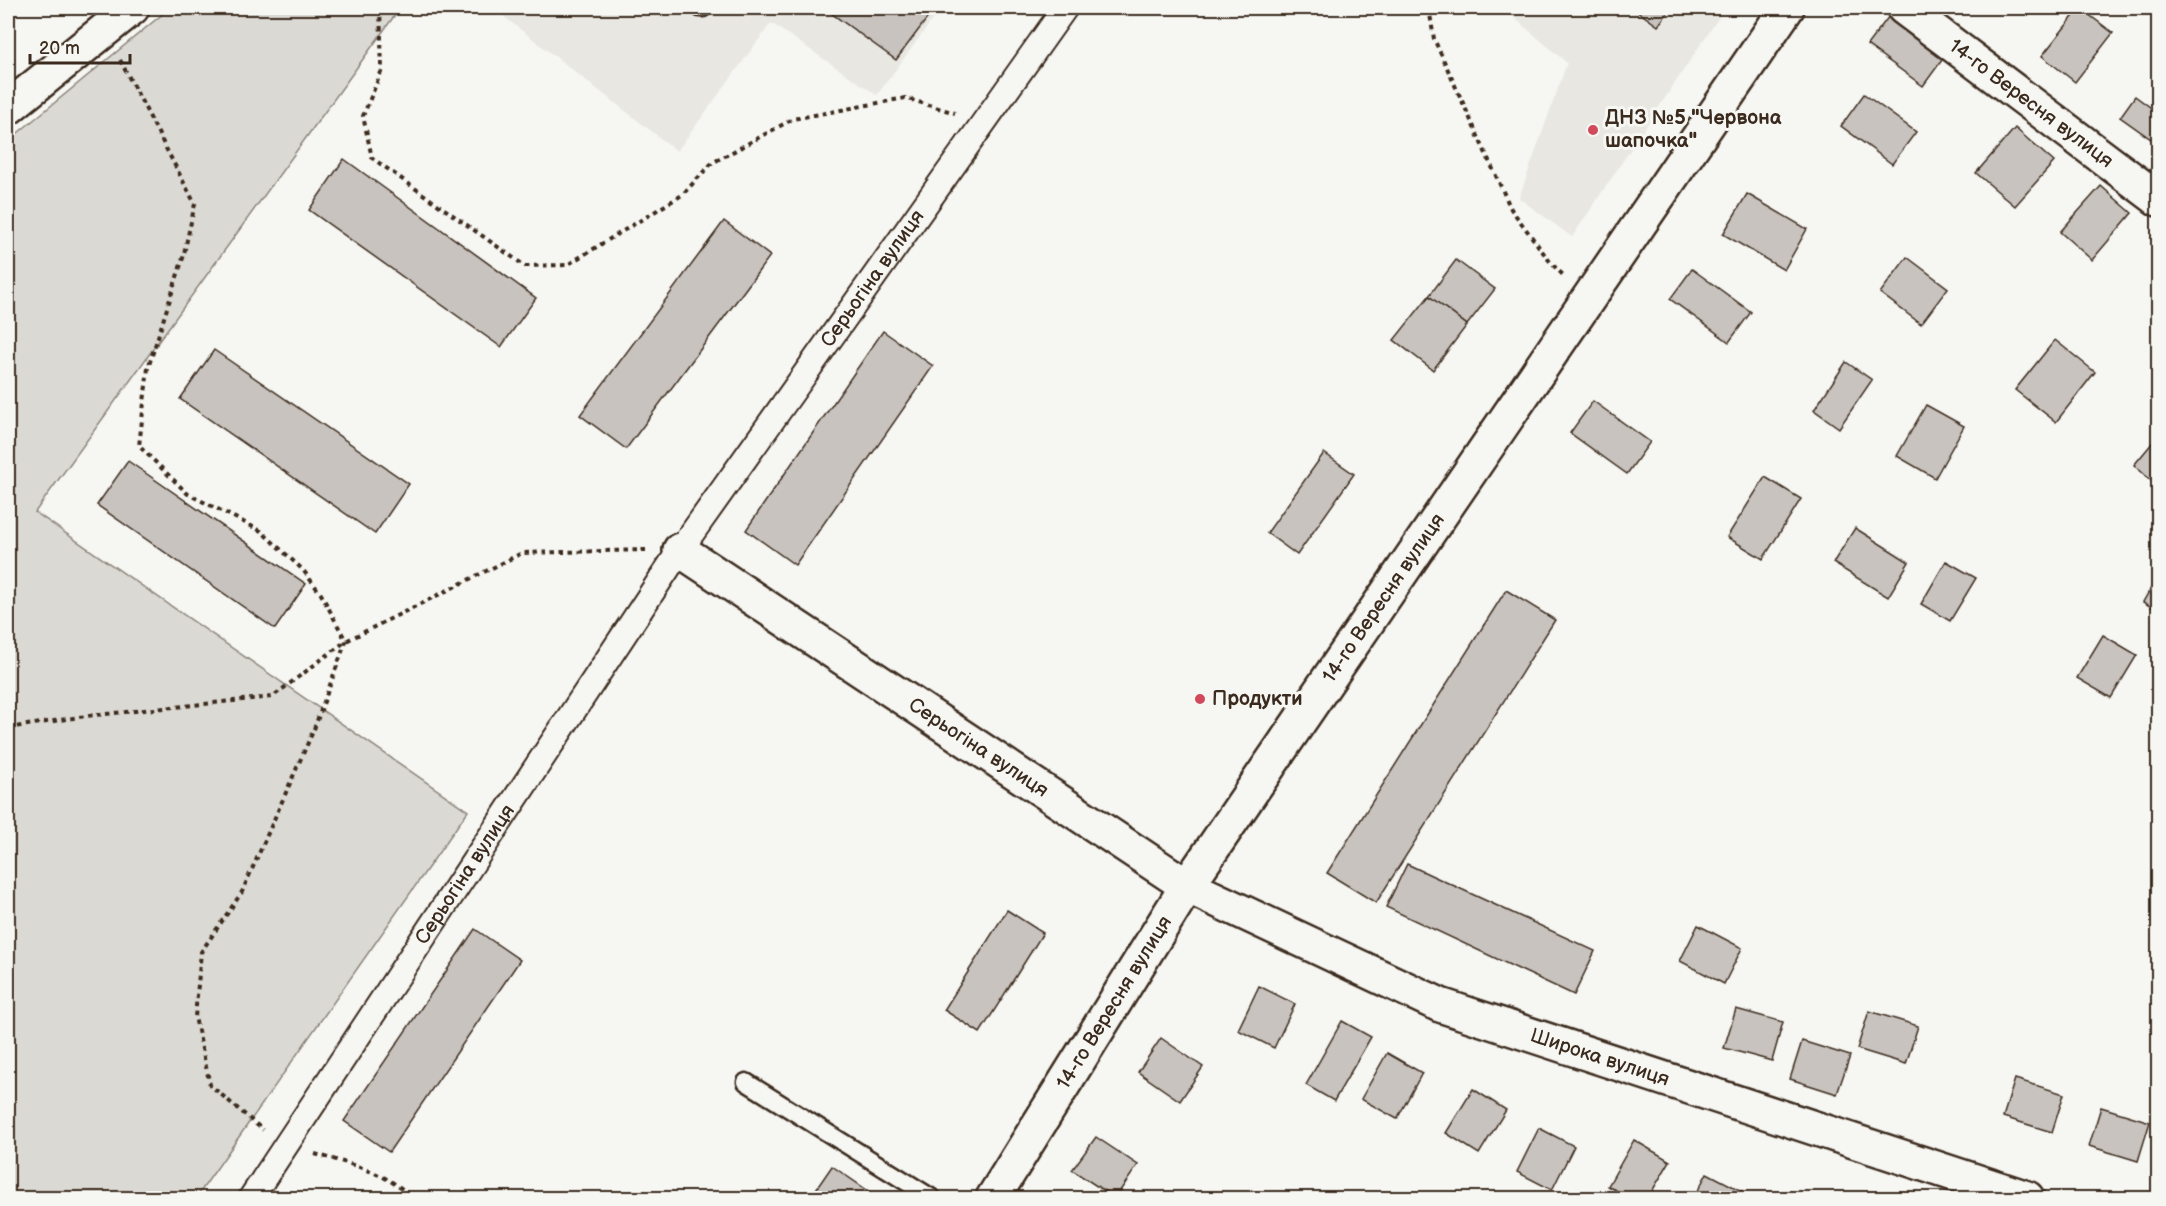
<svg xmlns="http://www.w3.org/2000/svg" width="2166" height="1206" viewBox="0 0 2166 1206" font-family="'Balsamiq Sans',sans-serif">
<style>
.built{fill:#e8e7e2}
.grass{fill:#dad9d3;stroke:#8a8278;stroke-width:1.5}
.building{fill:#c8c3be;stroke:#3b2a1e;stroke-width:1.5}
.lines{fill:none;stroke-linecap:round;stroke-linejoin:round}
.service-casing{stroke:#3b2a1e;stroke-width:21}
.pedestrian-casing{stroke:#3b2a1e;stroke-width:28}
.minor-casing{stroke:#3b2a1e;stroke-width:38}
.tertiary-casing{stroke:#3b2a1e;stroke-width:38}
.path{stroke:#3b2a1e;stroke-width:4;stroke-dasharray:4.5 4.5;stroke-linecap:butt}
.service{stroke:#f6f6f2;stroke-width:16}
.pedestrian{stroke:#f6f6f2;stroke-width:24}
.minor{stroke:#f6f6f2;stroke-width:33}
.tertiary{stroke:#f6f6f2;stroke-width:33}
.poi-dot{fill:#d1495b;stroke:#f6f6f2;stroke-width:2}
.labels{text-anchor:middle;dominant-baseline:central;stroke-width:6;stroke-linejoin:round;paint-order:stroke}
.street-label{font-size:20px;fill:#3b2a1e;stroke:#f6f6f2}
.poi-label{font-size:20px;font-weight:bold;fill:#3b2a1e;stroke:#f6f6f2;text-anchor:start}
</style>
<rect width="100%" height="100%" fill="#f6f6f2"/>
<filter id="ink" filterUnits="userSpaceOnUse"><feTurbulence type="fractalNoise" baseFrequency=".0167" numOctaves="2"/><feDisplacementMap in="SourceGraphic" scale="12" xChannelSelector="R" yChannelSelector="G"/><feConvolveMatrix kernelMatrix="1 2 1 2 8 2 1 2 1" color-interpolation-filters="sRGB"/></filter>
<g filter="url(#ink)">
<g class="built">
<polygon points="493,8 941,8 877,95 771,23 677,151"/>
<polygon points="1503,8 1725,8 1572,237 1519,198 1567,63"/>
</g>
<polygon class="grass" points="170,8 400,8 35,512 468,811 196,1198 8,1198 8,141"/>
<g class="building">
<polygon points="835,8 935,8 896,60 831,13"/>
<polygon points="1633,8 1671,8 1658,26"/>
<polygon points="2080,8 2113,33 2075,82 2042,56"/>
<polygon points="1889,16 1945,56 1923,86 1867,45"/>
<polygon points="1864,94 1916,132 1892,164 1841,126"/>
<polygon points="2135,96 2158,113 2158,144 2120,117"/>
<polygon points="2015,128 2054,162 2015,206 1976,173"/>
<polygon points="344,159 536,298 501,347 309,210"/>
<polygon points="2101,186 2132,213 2092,260 2060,232"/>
<polygon points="1747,194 1807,229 1784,270 1723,234"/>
<polygon points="724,221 770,256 626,449 580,415"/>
<polygon points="1907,257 1948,288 1921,324 1880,293"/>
<polygon points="1456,260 1495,289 1467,325 1429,296"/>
<polygon points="1692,269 1751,312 1729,342 1670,299"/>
<polygon points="1429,296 1467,325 1433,370 1394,340"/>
<polygon points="883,331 933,366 795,565 746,530"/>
<polygon points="2055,340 2095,372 2056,422 2015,390"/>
<polygon points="214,350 409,484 375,534 180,399"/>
<polygon points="1846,362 1872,380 1839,428 1814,410"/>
<polygon points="1593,401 1650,442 1627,474 1570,433"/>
<polygon points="1926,405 1964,426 1935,478 1897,456"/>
<polygon points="2158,436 2158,487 2134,465"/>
<polygon points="1324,453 1354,474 1297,555 1267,533"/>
<polygon points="128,461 306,584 275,629 97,505"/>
<polygon points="1765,477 1801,499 1763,559 1727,537"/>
<polygon points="1855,528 1909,562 1888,597 1833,563"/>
<polygon points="1946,561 1976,578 1950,621 1921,604"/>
<polygon points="2158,576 2158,611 2143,602"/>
<polygon points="1506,590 1555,620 1376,903 1327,873"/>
<polygon points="2103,635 2137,655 2111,698 2077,678"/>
<polygon points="1407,864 1595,951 1574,995 1386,907"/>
<polygon points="1007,910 1043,933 980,1033 944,1010"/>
<polygon points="1698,925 1742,948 1724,984 1680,961"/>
<polygon points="475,929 520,960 389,1152 344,1121"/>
<polygon points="1259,986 1295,1004 1274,1048 1238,1030"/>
<polygon points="1736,1009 1783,1022 1772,1061 1724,1048"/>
<polygon points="1869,1011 1918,1026 1906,1064 1857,1049"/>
<polygon points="1342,1021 1371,1037 1334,1101 1306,1085"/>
<polygon points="1161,1038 1203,1067 1180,1101 1138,1072"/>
<polygon points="1802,1041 1850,1056 1837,1094 1790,1079"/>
<polygon points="1387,1053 1422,1073 1397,1119 1361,1099"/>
<polygon points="2015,1079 2064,1094 2052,1132 2003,1117"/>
<polygon points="1473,1089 1506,1110 1479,1154 1446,1133"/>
<polygon points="2101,1107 2150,1122 2138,1161 2089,1146"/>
<polygon points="1539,1128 1574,1146 1552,1190 1517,1172"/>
<polygon points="1096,1137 1138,1165 1115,1198 1072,1170"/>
<polygon points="1634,1140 1670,1161 1648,1198 1630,1198 1608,1186"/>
<polygon points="832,1166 877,1197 877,1198 810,1198"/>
<polygon points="1707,1173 1742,1191 1739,1198 1694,1198"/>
</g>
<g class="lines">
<defs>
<g id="service">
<polyline points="700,8 703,8"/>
<polyline points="746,1082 932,1198"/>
</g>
<g id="pedestrian">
<path id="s1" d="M 251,1198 L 680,550 L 1065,8"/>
</g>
<g id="minor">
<path id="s2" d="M 1904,8 L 2158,199"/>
<polyline points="8,108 132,8"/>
<path id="s3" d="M 680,550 L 1187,886 L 1440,1005 L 2027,1198"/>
</g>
<g id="tertiary">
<path id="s4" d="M 993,1198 L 1187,886 L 1787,8"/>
</g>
</defs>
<use href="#service" class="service-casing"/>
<use href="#pedestrian" class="pedestrian-casing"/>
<use href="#minor" class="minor-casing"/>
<use href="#tertiary" class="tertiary-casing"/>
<g class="path">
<polyline points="380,8 382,70 363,116 372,158 525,266 567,265 682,195 712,163 793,119 905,98 955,113"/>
<polyline points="1429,8 1434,39 1511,209 1551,263 1565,277"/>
<polyline points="120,60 195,204 183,258 148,368 139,446 188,494 261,531 303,570 321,594 346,641 314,729 242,892 201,952 195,1017 210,1085 263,1130"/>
<polyline points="8,728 86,716 272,697 346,641 522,553 646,550"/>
<path d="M 315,1154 C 350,1164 387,1172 412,1198"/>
</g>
<use href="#service" class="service"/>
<use href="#pedestrian" class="pedestrian"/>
<use href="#minor" class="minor"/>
<use href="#tertiary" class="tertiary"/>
</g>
</g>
<g class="poi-dot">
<circle cx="1593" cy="130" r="6"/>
<circle cx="1200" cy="699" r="6"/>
</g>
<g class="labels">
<g class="street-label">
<text stroke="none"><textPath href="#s2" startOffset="159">14-го Вересня вулиця</textPath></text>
<text stroke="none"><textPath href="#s1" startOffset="1110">Серьогіна вулиця</textPath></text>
<text stroke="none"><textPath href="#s4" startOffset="716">14-го Вересня вулиця</textPath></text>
<text stroke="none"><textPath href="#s3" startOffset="358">Серьогіна вулиця</textPath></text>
<text stroke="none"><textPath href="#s1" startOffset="388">Серьогіна вулиця</textPath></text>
<text stroke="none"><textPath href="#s4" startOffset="230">14-го Вересня вулиця</textPath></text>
<text stroke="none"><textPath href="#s3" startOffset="1056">Широка вулиця</textPath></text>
</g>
<g class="poi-label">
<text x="1605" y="118">ДНЗ №5 "Червона<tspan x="1605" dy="23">шапочка"</tspan></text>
<text x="1212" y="699">Продукти</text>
</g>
</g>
<rect width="2166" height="1206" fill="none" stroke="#f6f6f2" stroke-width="30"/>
<rect x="15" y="15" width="2136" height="1176" fill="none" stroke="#3b2a1e" stroke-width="2" filter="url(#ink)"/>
<path d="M30 54v9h100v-9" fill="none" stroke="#3b2a1e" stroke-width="3"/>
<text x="39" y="54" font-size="18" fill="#3b2a1e" stroke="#f6f6f2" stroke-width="4.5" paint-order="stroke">20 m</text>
</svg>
